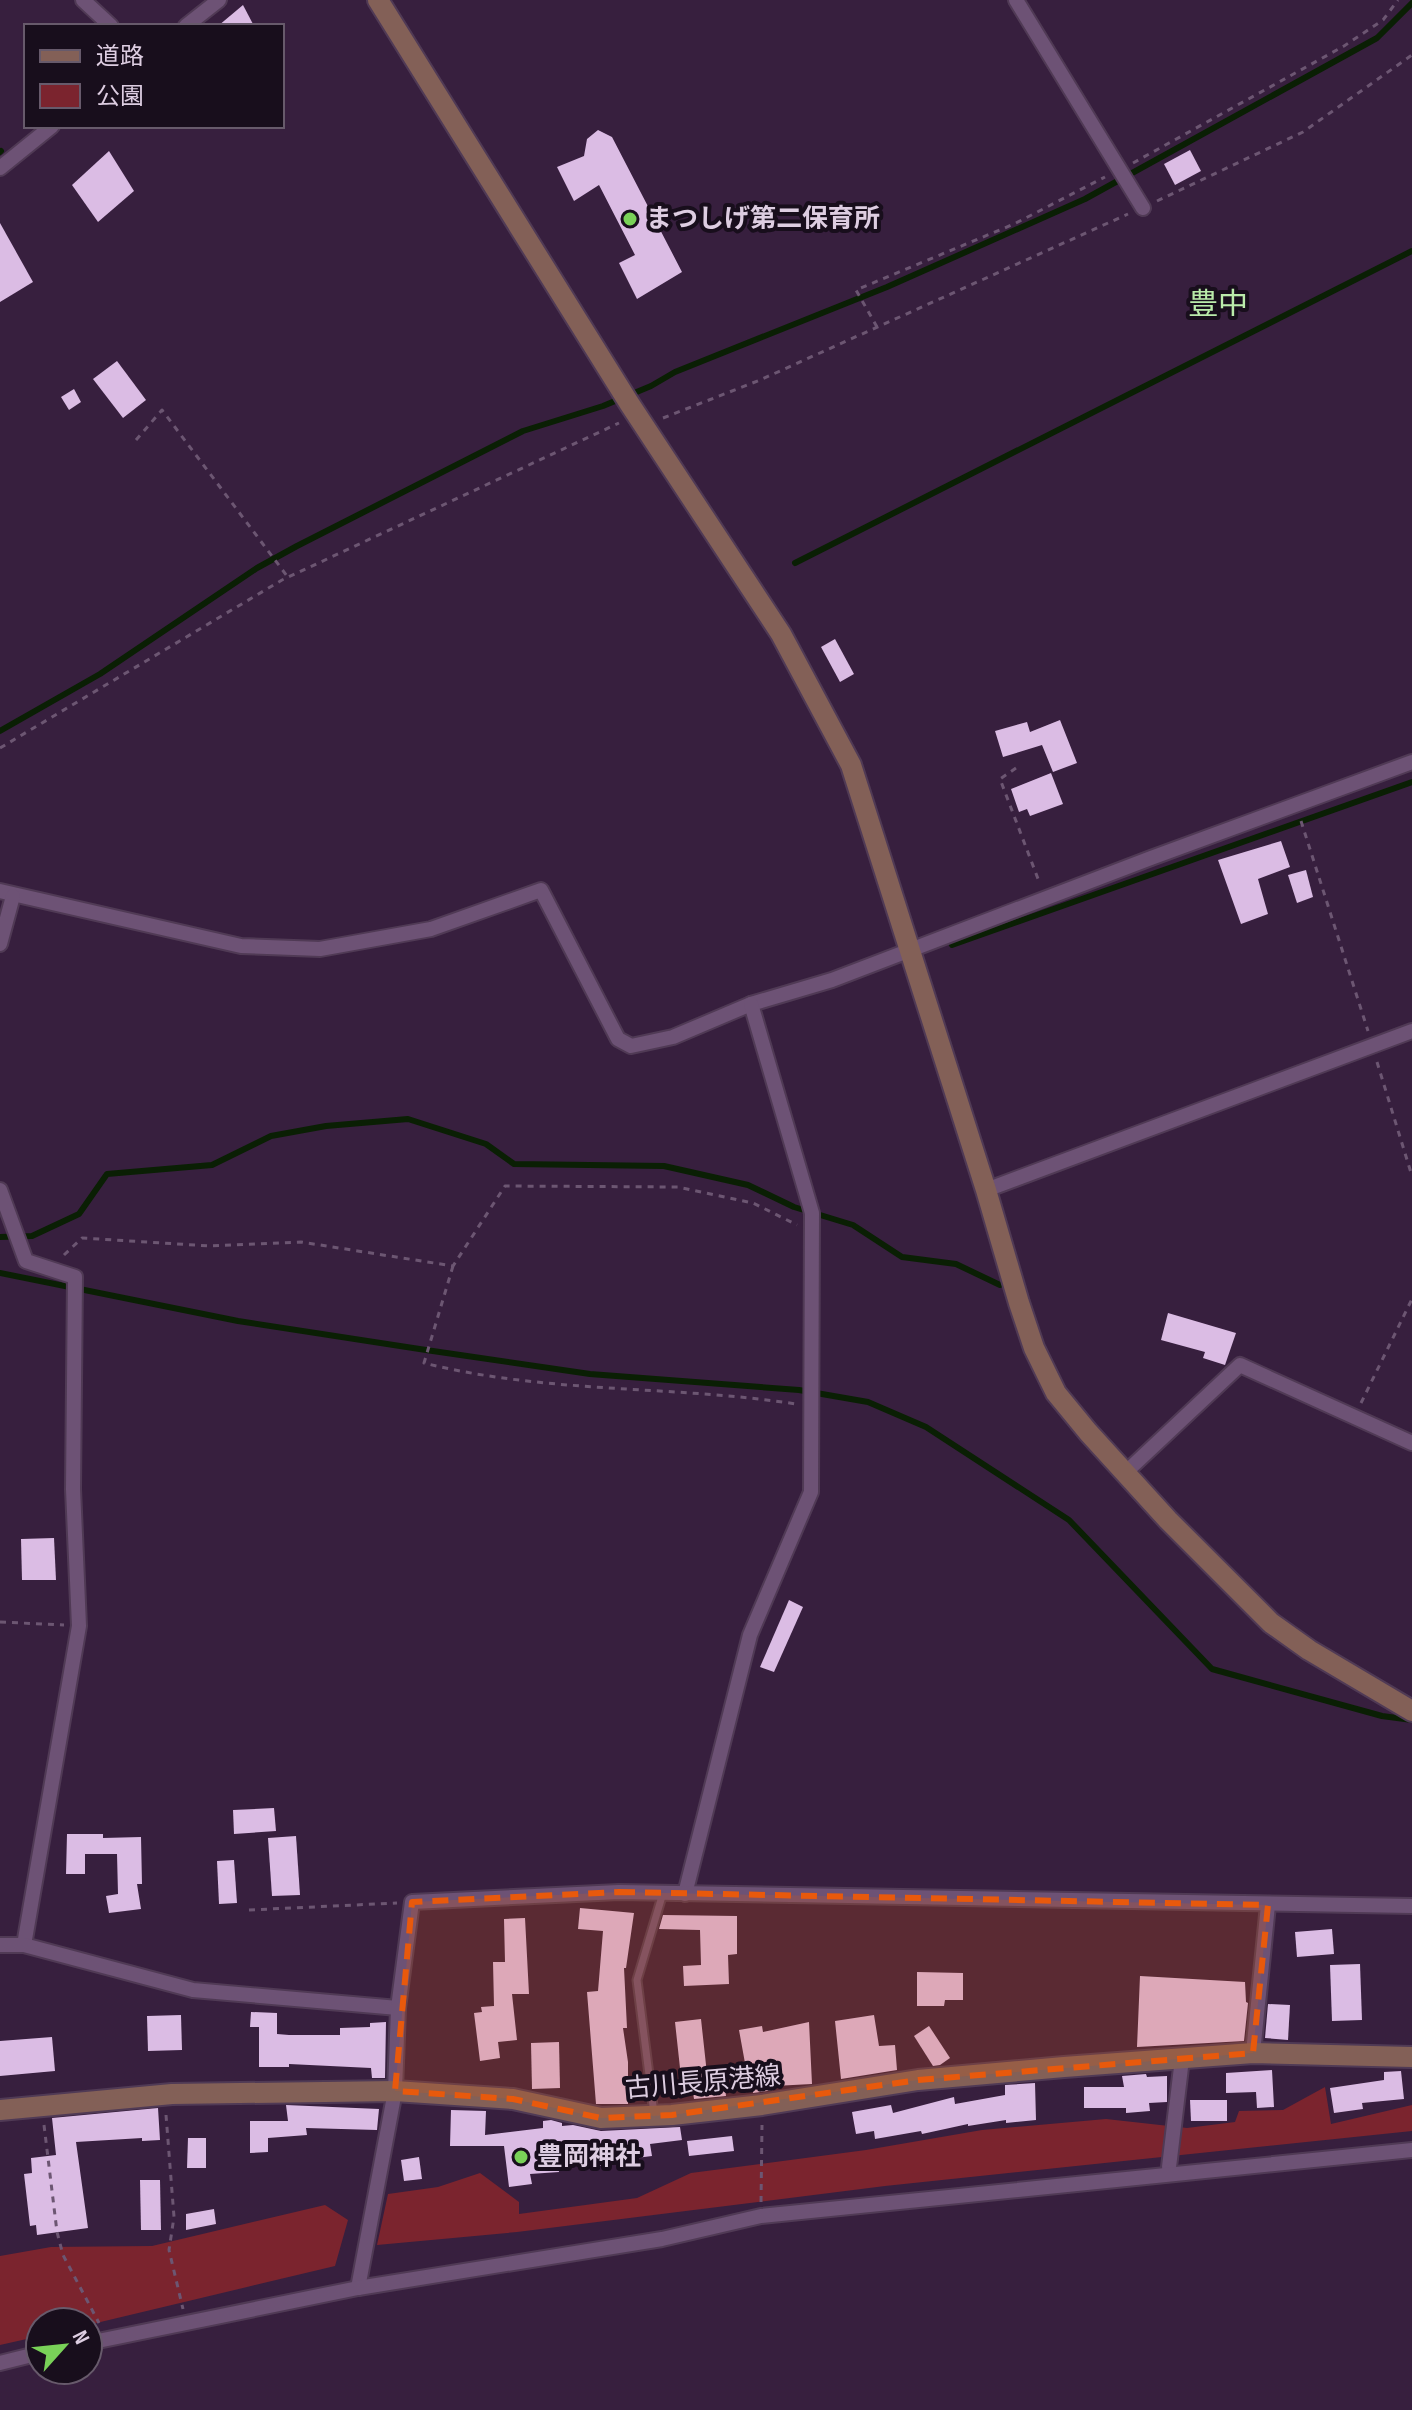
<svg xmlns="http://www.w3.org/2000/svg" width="1412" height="2410" viewBox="0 0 1412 2410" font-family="'Sofia Sans Condensed','Noto Sans JP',sans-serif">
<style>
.green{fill:#7b242e}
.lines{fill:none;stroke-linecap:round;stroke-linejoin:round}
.stream{stroke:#0a1f04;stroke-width:6}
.building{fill:#dbbce4}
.lane-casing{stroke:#503a55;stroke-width:11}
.street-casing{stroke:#503a55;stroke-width:18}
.secondary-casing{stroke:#503a55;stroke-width:24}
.path{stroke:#6c5672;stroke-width:3;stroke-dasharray:6 6;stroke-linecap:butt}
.lane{stroke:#6d5275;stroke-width:7}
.street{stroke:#6d5275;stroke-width:14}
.secondary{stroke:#836057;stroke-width:20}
.marked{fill:#e8590c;fill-opacity:0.2;stroke:#e8590c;stroke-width:6;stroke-dasharray:16 10;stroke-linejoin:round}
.poi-dot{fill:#79d158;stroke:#180e1c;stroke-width:3}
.labels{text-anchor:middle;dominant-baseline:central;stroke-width:8;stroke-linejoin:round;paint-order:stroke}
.poi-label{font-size:26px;font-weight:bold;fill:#ddcde1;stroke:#180e1c;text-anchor:start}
.street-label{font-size:26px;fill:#ddcde1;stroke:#180e1c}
.quarter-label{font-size:30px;fill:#baebaa;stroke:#180e1c}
</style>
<rect width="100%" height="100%" fill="#371f3e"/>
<g class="green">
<polygon points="1325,2087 1331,2124 1412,2105 1412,2131 885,2186 517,2232 377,2245 388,2194 438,2187 480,2173 519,2202 519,2214 637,2198 691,2173 866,2150 982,2130 1106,2119 1187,2128 1235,2122 1239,2111 1283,2110"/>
<polygon points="325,2205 348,2220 335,2266 88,2325 88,2322 40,2322 40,2336 0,2345 0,2256 51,2247 152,2246"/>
</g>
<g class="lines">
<g class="stream">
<polyline points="0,152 1,151"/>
<polyline points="795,563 1412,251"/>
<polyline points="0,731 100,674 257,568 297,546 523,431 603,406 651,386 675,372 887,287 1085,199 1377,38 1412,3"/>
<polyline points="952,945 1412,782"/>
<polyline points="0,1237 32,1236 79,1214 107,1174 212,1165 271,1136 326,1126 408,1119 486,1144 514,1164 664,1166 748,1185 794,1207 853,1225 902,1257 956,1264 1000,1285"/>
<polyline points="0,1273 238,1321 426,1350 590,1374 799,1390 868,1402 926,1427 1069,1520 1212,1669 1382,1716 1412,1720"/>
</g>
</g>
<g class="building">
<polygon points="243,5 254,26 218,26"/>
<polygon points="598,130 612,137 682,272 637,299 619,263 635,255 599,185 574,201 557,167 584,156 587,139"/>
<polygon points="1190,150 1201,171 1175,185 1164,164"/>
<polygon points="109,151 134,191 98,222 72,185"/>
<polygon points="0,223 33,282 0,302"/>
<polygon points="117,361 146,400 123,418 93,379"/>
<polygon points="74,389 81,402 69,410 61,397"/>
<polygon points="835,639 854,674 840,682 821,647"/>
<polygon points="1060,720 1077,763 1053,772 1042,745 1003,757 995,731 1027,722 1030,732"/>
<polygon points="1051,773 1063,804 1030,816 1027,809 1019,812 1011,789"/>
<polygon points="1281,841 1290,867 1258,879 1268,914 1241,924 1218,860"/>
<polygon points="1306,870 1313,897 1297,903 1288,875"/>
<polygon points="1168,1313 1236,1333 1225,1365 1203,1358 1205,1352 1161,1340"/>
<polygon points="54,1538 56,1580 22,1580 21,1539"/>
<polygon points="789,1600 803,1607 774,1672 760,1667"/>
<polygon points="274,1808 276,1831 234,1834 233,1810"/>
<polygon points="67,1834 103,1834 103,1838 141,1837 142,1884 137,1884 141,1909 109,1913 106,1896 118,1894 117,1854 85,1854 85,1874 66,1874"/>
<polygon points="296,1836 300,1895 272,1896 268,1838"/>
<polygon points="234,1860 237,1903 219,1904 217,1861"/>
<polygon points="580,1908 634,1913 626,1968 624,1968 627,2028 623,2028 628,2062 628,2104 596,2104 587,1992 598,1991 603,1931 578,1929"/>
<polygon points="663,1915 737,1916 737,1954 728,1955 729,1984 684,1986 683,1966 701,1965 700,1930 659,1929"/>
<polygon points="525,1918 529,1994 512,1994 517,2040 498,2042 500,2058 480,2061 474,2013 482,2012 481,2007 494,2006 493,1962 505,1962 504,1919"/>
<polygon points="1332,1929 1334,1954 1297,1957 1295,1932"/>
<polygon points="1360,1964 1362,2020 1332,2021 1330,1965"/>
<polygon points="917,1972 963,1973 963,2000 945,2000 944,2006 917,2006"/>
<polygon points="1140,1976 1245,1982 1246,2002 1248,2003 1244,2041 1137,2047"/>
<polygon points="1268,2004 1290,2005 1288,2040 1265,2038"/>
<polygon points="251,2012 277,2013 277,2034 289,2035 340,2035 340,2028 370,2027 370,2023 386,2022 385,2078 372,2078 371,2068 289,2064 289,2067 259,2067 259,2027 250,2027"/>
<polygon points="181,2015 182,2050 148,2051 147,2016"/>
<polygon points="874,2015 879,2046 895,2045 897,2070 841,2079 835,2021"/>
<polygon points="701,2019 707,2074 723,2071 726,2096 694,2099 689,2068 680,2068 675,2022"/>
<polygon points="809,2022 812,2084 774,2086 774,2090 753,2093 752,2062 745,2063 739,2030 762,2026 763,2032"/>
<polygon points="929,2026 950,2058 940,2065 933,2066 914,2036"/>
<polygon points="52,2037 55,2071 0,2076 0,2041"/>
<polygon points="559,2042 560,2088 532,2089 531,2043"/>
<polygon points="1272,2070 1274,2107 1257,2108 1256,2092 1226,2093 1226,2073"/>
<polygon points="1401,2071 1404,2099 1362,2103 1363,2109 1334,2113 1330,2088 1384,2080 1384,2072"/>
<polygon points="1146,2074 1147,2077 1167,2076 1167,2102 1149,2103 1150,2111 1126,2113 1126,2108 1084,2108 1084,2087 1124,2087 1122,2076"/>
<polygon points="1035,2083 1036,2120 1006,2123 1006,2120 968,2126 968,2124 922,2134 921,2131 875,2139 874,2131 856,2134 852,2112 891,2105 893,2113 954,2097 955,2104 1005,2095 1005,2085"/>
<polygon points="1190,2100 1227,2100 1227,2121 1191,2121"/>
<polygon points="286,2105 379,2109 377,2130 306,2128 307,2135 268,2138 268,2152 250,2153 250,2121 288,2121"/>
<polygon points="158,2108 160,2140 142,2141 142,2138 76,2142 88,2228 37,2235 36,2225 30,2226 24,2174 32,2173 31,2158 56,2155 52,2118"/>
<polygon points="451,2110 486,2111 485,2135 543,2128 543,2121 551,2120 562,2123 562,2126 573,2125 601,2131 680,2127 682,2140 650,2144 652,2156 613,2161 614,2164 597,2166 596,2161 558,2163 559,2172 530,2174 532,2184 509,2187 504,2146 450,2146"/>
<polygon points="732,2136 734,2151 689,2156 687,2141"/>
<polygon points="188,2138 206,2138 206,2168 187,2168"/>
<polygon points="419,2157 422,2179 404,2181 401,2160"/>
<polygon points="140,2180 160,2180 161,2230 141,2230"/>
<polygon points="214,2209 216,2224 186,2230 186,2214"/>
</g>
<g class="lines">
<defs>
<polyline id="lane" points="654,2114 637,1980 663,1893"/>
<g id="street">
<polyline points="83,0 111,26"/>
<polyline points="1016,0 1143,208"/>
<polyline points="186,26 219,0"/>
<polyline points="0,168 52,126"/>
<polyline points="0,891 241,946 320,949 431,929 541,890 618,1039 631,1046 673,1037 751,1004 832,980 1151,858 1412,762"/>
<polyline points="0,944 13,896"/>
<polyline points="0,1190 26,1261 75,1277 73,1489 79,1626 24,1945"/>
<polyline points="986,1190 1412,1031"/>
<polyline points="1125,1473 1240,1365 1412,1443"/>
<polyline points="685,1894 750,1635 811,1492 812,1213 751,1004"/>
<polyline points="0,1945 24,1945 193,1990 398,2008"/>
<polyline points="1253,2053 1268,1905"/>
<polyline points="1169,2167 1182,2059"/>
<polyline points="358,2288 395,2091 398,2008 412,1902 619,1892 1412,1906"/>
<polyline points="88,2343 358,2288 662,2239 761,2216 1412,2150"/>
<polyline points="0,2363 40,2353"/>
</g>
<g id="secondary">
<polyline points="378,0 629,403 781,634 851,765 986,1190 1019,1303 1034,1348 1056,1393 1088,1432 1168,1520 1271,1623 1309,1650 1412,1711"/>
<polyline points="0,2110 172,2094 395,2091 513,2099 601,2118 672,2115 762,2105 918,2080 1064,2067 1253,2053 1412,2057"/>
</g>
</defs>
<use href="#lane" class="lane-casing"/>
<use href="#street" class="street-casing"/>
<use href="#secondary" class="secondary-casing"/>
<g class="path">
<polyline points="1133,163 1344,46 1383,20 1398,0"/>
<polyline points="1157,201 1303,132 1412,55"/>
<polyline points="877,327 856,290 1014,224 1105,177"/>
<polyline points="663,418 760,380 1128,214"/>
<polyline points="136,440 162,410 287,576"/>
<polyline points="0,748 282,580 619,423"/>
<polyline points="1016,768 1000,779 1040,884"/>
<polyline points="1301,821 1368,1031"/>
<polyline points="1377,1062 1412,1176"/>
<polyline points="64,1255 82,1238 210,1246 301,1242 453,1266 505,1186 678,1187 753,1203 797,1225"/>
<path d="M 453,1266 L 424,1363 C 547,1394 673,1385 796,1404"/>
<polyline points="1361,1403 1412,1299"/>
<polyline points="0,1622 64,1625"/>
<polyline points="249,1910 397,1903"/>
<polyline points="166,2115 174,2217 169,2250 183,2309"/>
<polyline points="44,2125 57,2232 63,2255 99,2323"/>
<polyline points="761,2202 762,2125"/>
</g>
<use href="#lane" class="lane"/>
<use href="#street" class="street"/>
<use href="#secondary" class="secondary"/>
</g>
<path class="marked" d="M 619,1892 L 1268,1905 L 1253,2053 L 918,2080 L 672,2115 L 601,2118 L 513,2099 L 395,2091 L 412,1902 Z"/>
<g class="poi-dot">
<circle cx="630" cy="219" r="8"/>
<circle cx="521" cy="2157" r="8"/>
</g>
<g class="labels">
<g class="poi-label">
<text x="646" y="219">まつしげ第二保育所</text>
<text x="537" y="2157">豊岡神社</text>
</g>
<g class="street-label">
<text transform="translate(703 2083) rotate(-5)">古川長原港線</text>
</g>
<g class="quarter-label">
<text x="1218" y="305">豊中</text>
</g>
</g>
<rect x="24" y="24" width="260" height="104" fill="#180e1c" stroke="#675a6b" stroke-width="2"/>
<rect x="40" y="50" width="40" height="12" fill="#836057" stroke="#675a6b" stroke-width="2"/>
<text x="96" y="64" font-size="24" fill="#ddcde1">道路</text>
<rect x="40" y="84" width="40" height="24" fill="#7b242e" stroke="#675a6b" stroke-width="2"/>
<text x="96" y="104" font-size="24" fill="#ddcde1">公園</text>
<g transform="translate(64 2346) rotate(63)"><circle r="38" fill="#180e1c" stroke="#675a6b" stroke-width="2"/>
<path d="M0-6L14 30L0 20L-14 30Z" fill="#79d158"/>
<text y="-12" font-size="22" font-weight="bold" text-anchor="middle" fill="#ddcde1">N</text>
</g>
</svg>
